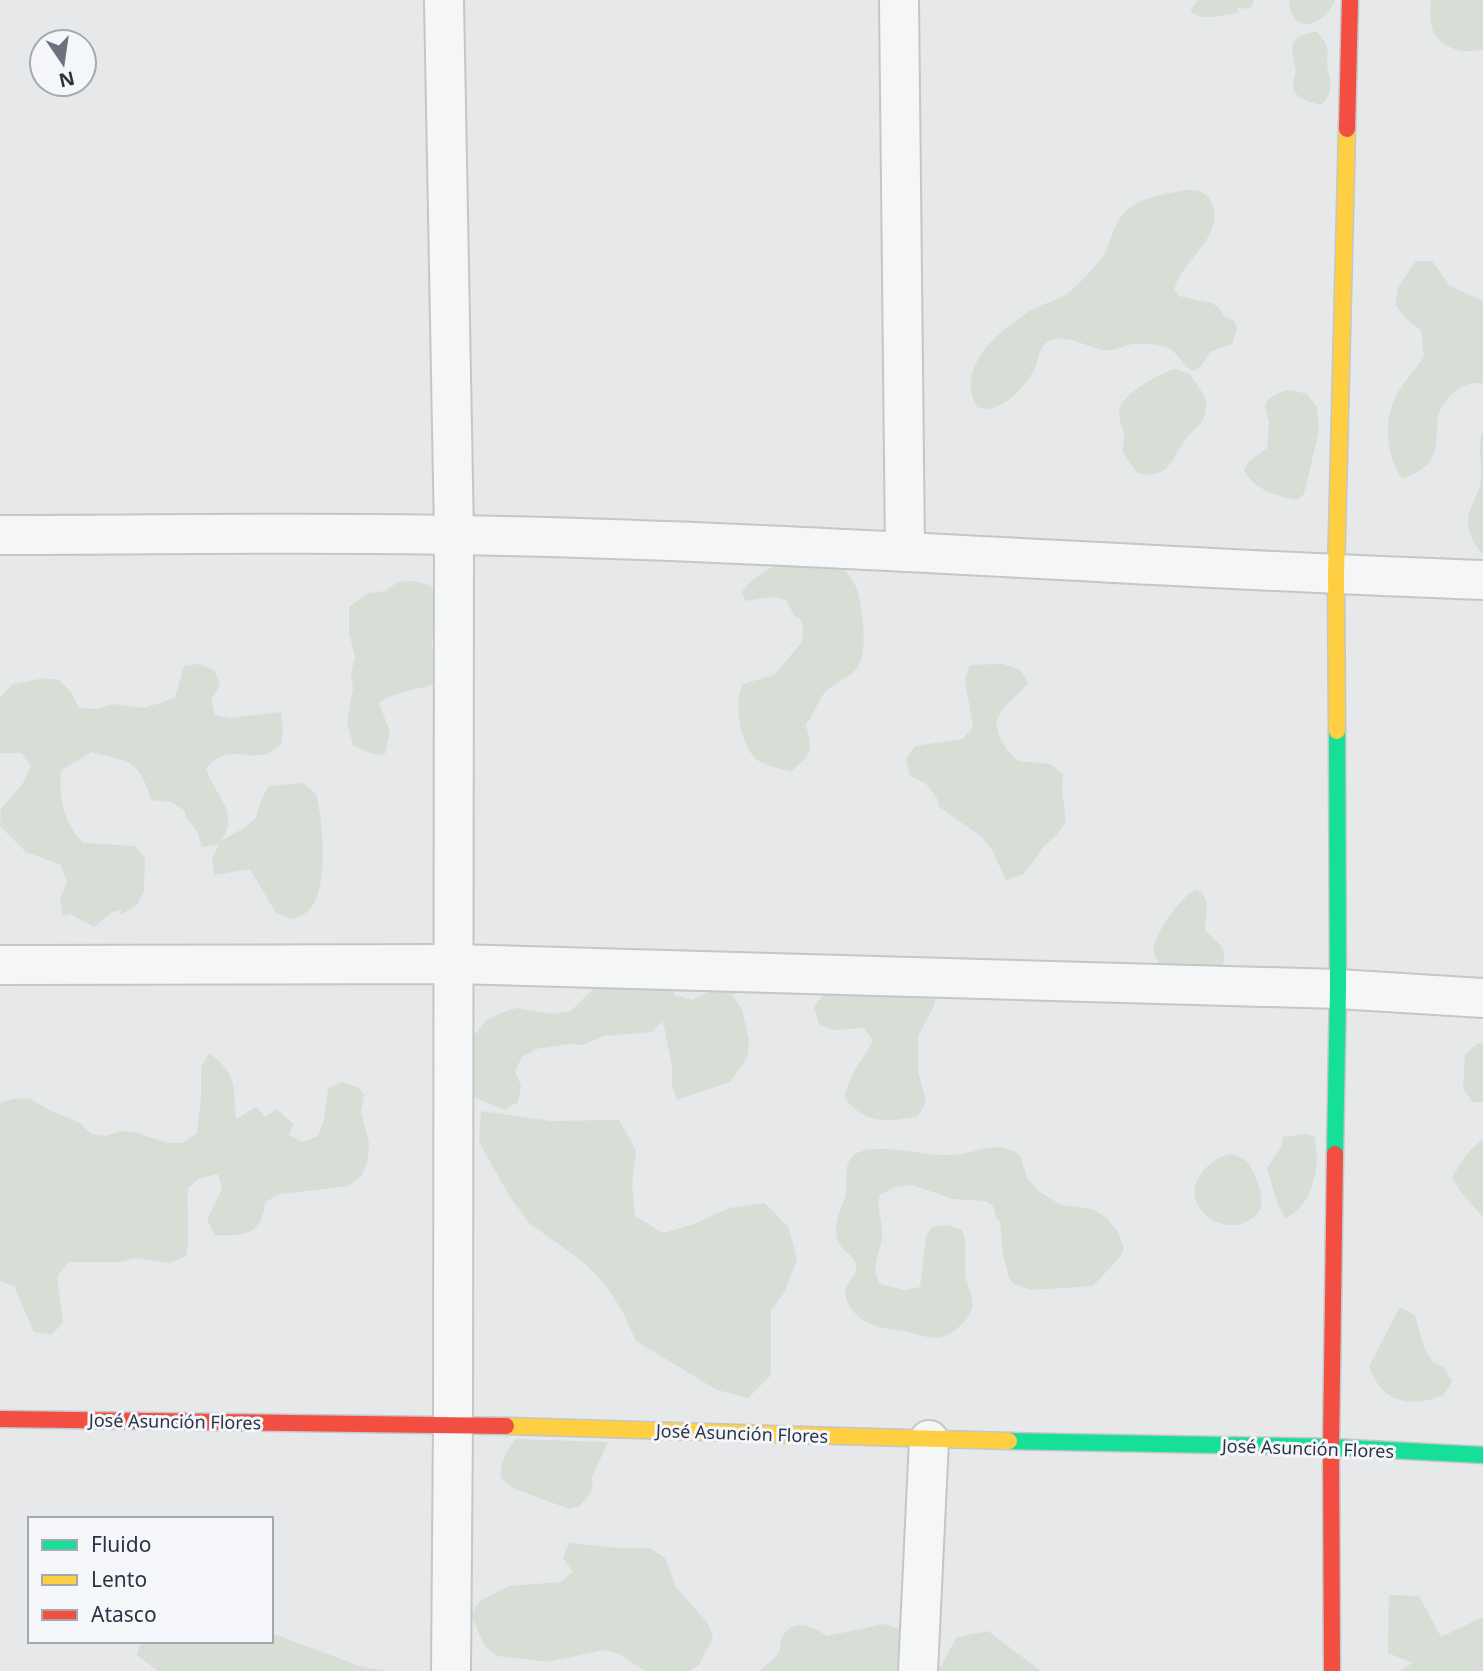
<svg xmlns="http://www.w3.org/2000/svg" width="1483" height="1671" viewBox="0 0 1483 1671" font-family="'Noto Sans',sans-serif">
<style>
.green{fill:#d6ded6}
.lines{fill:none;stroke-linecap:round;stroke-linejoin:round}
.street-casing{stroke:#c4c6c8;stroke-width:42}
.fast-casing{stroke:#c4c6c8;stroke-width:19}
.slow-casing{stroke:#c4c6c8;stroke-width:19}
.jam-casing{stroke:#c4c6c8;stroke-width:19}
.street{stroke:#f5f6f7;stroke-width:38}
.fast{stroke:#16e098;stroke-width:16}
.slow{stroke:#ffcf43;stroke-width:16}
.jam{stroke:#f24e42;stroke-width:16}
.labels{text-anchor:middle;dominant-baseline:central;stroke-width:6;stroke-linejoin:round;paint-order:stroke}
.street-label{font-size:18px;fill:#2b3445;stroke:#f4f6f9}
</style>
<rect width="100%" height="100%" fill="#e6e8ea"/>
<g class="green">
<path d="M 1198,0 L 1254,0 L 1251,7 L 1243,9 L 1237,7 L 1239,13 C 1223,14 1203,23 1190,11 Z"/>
<path d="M 1289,0 L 1335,0 C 1327,23 1291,40 1289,0 Z"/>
<path d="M 1431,0 L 1483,0 L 1483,49 C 1467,55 1442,49 1434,33 C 1429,23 1430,11 1431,0 Z"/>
<path d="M 1316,31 C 1319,35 1324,39 1326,44 C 1329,51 1327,55 1327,62 C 1328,82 1337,86 1322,105 C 1310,102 1292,99 1293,83 C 1294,77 1297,73 1295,67 C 1290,41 1289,39 1316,31 Z"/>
<path d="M 1187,190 C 1198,190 1205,191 1211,201 C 1228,235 1180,261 1174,290 L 1179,296 L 1212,303 L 1219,308 L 1224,316 L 1234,321 L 1237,328 L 1232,344 L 1210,352 L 1200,367 L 1193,371 C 1182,366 1178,351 1166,347 C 1157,344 1143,343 1134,344 C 1124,345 1113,352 1102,350 C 1087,347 1060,330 1045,344 C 1039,349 1038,361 1035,368 C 1025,387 1000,416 977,407 C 958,373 987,342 1013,323 C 1021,318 1027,312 1035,308 C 1047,302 1063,299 1073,289 C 1081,282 1100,261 1105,253 C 1110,243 1112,233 1117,223 C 1130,198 1163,194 1187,190 Z"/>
<path d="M 1416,261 L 1432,261 L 1450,286 L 1483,301 L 1483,384 C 1474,381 1464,385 1457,390 C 1425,413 1445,436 1430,461 C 1424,470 1412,475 1402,479 C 1387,456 1383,425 1395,398 C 1402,383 1415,371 1424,356 L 1421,330 L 1405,318 L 1395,304 L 1398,288 Z"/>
<path d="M 1175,369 L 1190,374 C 1194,382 1205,393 1206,403 C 1206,425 1197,425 1186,439 C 1170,459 1171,480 1137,473 L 1122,451 C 1128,427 1120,432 1119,412 C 1119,395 1160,373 1175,369 Z"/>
<path d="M 1291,390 L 1307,394 L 1317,407 L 1319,430 L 1306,486 L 1304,494 L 1297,500 C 1275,496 1256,490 1244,471 L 1247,463 L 1267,448 L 1269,423 L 1265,405 C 1271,395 1280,391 1291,390 Z"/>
<path d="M 1483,430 L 1483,554 C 1478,550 1474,543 1471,536 C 1461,514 1478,501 1481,479 C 1483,460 1476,452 1483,430 Z"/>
<path d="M 822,551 C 832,560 847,570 853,581 C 863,597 868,650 859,665 C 851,678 835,682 825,692 C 817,702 814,715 806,724 C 812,752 814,753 790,772 C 781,768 768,766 759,761 C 741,750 732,702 743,684 L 774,675 L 802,642 L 803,626 L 800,619 L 794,615 L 786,600 L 770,597 L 745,601 L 742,592 C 759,566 794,559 822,551 Z"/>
<path d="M 414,581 L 429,585 L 435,591 L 436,631 L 432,639 L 432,648 L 436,654 L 441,681 C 421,691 397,689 379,703 L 390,732 L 385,754 L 376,755 L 353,746 L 347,722 L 353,689 L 351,673 L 355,657 L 349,632 L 349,607 L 369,593 L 385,591 L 398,582 Z"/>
<path d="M 199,664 L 214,670 L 220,685 L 211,700 L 215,715 L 231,718 L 281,712 L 283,729 L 281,745 C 276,748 271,752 266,754 C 239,760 230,743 206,768 C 215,797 241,812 221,841 L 244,828 L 256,818 L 261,800 L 269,786 L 303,783 L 316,794 C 323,820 330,893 307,912 C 303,915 296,917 291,919 L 276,913 L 250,869 L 214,875 L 212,859 L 219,844 L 202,847 L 197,831 L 186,818 L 185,811 L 171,802 L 151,800 C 139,759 129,762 92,752 L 61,770 C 59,798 63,823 84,843 L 135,846 L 145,859 L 144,892 L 136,906 L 120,915 L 121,910 L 112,912 L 94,927 L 71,914 L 63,916 L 60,900 L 67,882 L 61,865 L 26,852 L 0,826 L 1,809 L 23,783 L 31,766 L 21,753 L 0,753 L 0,697 L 13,684 L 44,678 L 59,680 L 71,692 L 79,708 L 96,709 L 112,704 L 144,708 L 175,698 L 184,666 Z"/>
<polygon points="1003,664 1020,670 1029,683 1004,707 996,721 999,736 1007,750 1018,761 1050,764 1063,774 1062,791 1066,821 1057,835 1044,846 1024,874 1006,880 992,850 982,837 939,807 937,798 926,784 910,776 906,759 915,746 962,739 973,727 965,680 970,665"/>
<path d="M 1197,889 C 1213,901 1205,914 1205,930 C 1222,949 1229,945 1221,973 L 1161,968 C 1158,962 1153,954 1154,947 C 1157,930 1182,895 1197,889 Z"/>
<polygon points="667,980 675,995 692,1000 723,984 739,993 732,995 742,1009 749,1040 748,1056 730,1082 677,1100 672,1085 672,1067 663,1021 652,1032 604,1036 583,1045 568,1044 536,1049 522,1057 515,1071 521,1086 518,1102 504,1110 473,1097 468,1082 462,1050 486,1021 501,1013 517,1008 554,1014 571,1011 595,987"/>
<path d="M 937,990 L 934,1006 L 918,1036 L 918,1071 L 926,1102 L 918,1116 C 890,1123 863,1124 845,1098 C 848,1073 863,1062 873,1040 L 864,1028 L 833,1030 L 819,1024 L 814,1007 L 824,994 Z"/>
<polygon points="1483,1043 1483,1102 1473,1102 1463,1089 1465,1054 1477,1044"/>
<path d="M 209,1053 C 238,1075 233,1085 236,1119 L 256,1107 L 265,1117 L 277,1109 L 293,1124 L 289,1135 L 302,1142 L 318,1136 L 324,1120 L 328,1088 L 343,1082 L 359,1088 L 364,1095 L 361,1112 L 369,1143 L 368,1160 L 362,1175 L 349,1186 L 281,1194 L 265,1202 C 262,1235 245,1236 215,1235 L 207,1220 L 222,1189 L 218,1174 L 200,1178 L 188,1188 C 186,1211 191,1233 186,1256 L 170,1263 L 137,1258 L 119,1262 L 69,1262 L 57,1276 L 63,1323 L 51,1335 L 34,1332 L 14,1286 L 0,1281 L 0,1103 L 13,1099 L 29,1098 L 49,1110 L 80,1123 L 91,1134 L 106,1136 L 121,1131 L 137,1133 L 167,1143 L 183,1143 L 197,1133 L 201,1099 L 201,1067 Z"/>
<polygon points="481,1111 551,1121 619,1120 636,1150 632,1185 635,1216 663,1233 694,1224 729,1208 765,1203 789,1228 797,1260 784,1293 771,1310 771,1375 748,1398 717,1390 636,1341 623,1312 605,1284 582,1261 529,1223 510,1197 479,1142"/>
<path d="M 1307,1134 L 1315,1137 C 1315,1144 1317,1152 1317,1160 C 1315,1182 1308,1209 1285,1218 L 1277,1202 L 1267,1168 L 1282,1146 L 1283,1137 Z"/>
<polygon points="1483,1139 1483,1217 1460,1191 1452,1177 1470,1150"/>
<path d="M 999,1147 L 1015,1151 L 1020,1156 L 1028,1180 L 1040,1192 L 1061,1205 L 1093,1209 L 1108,1219 L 1118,1232 L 1124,1248 L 1121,1256 L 1093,1286 L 1032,1290 L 1014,1284 L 1009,1278 L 1003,1253 L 1000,1220 L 998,1222 L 993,1206 L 987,1201 L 953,1199 L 912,1185 L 895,1187 L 880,1195 C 876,1207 881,1216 882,1229 C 884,1250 868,1264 880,1284 L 904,1290 L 920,1287 L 926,1236 L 931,1228 C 942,1224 952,1225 962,1230 C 968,1244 964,1257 965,1272 C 966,1284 974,1297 972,1308 C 970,1316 965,1321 960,1326 C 939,1345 931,1337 907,1332 C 883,1328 860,1327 848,1303 C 838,1283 859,1279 856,1264 C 854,1257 847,1253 842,1248 C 830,1231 839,1214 845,1197 C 849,1184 841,1161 857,1153 C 880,1142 922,1156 946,1155 C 964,1155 981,1148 999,1147 Z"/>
<path d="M 1231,1154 C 1236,1155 1242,1157 1246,1161 C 1254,1167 1266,1201 1260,1210 C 1234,1248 1171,1207 1204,1170 C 1211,1162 1220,1156 1231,1154 Z"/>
<path d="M 1400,1307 L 1415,1315 L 1424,1348 L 1433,1362 L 1443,1367 L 1452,1381 L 1444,1395 C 1410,1408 1382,1404 1369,1366 Z"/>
<path d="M 515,1439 L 608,1442 L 591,1479 L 593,1487 L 589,1495 L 578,1507 L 569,1509 L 515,1489 L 501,1478 C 499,1463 507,1452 515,1439 Z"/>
<polygon points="569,1543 618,1548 650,1548 665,1558 676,1587 707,1622 713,1638 699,1665 689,1671 645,1671 619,1654 602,1650 549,1662 497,1656 484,1645 471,1614 480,1601 509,1586 561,1582 573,1572 563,1558"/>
<polygon points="1389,1595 1419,1596 1441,1637 1483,1617 1483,1671 1399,1671 1413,1663 1388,1653"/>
<path d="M 884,1624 L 908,1632 L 908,1671 L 760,1671 C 766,1665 772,1661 777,1655 C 781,1649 780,1644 782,1638 C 792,1617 813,1626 827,1636 Z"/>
<polygon points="988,1631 1041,1671 938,1671 957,1637"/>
<polygon points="271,1633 362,1667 387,1671 158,1671 137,1655 141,1641 271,1641"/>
</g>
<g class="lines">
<defs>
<g id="street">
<polyline points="444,0 454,535 453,1424 451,1671"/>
<polyline points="899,0 905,551"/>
<path d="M 0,535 C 152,535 303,532 455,535 C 798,541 1140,568 1483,580"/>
<polyline points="0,965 454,964 1338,989 1483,998"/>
<polyline points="918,1671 929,1440"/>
</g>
<g id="fast">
<polyline points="1335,1154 1338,989 1337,731"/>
<polyline points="1009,1441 1331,1447 1483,1455"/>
</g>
<g id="slow">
<polyline points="1337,731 1336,575 1347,129"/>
<polyline points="506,1426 1009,1441"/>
</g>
<g id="jam">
<polyline points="1347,129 1350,0"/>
<polyline points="0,1419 506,1426"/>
<polyline points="1332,1671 1331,1447 1335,1154"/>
</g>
</defs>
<use href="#street" class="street-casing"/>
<use href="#fast" class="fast-casing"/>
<use href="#slow" class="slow-casing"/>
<use href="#jam" class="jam-casing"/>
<use href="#street" class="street"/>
<use href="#fast" class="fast"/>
<use href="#slow" class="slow"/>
<use href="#jam" class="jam"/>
</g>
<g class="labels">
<g class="street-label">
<text transform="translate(175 1421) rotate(1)">José Asunción Flores</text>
<text transform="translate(742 1433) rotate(2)">José Asunción Flores</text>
<text transform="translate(1308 1448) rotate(2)">José Asunción Flores</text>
</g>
</g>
<rect x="28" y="1517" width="245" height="126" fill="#f4f6f9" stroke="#a4a8b1" stroke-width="2"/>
<rect x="42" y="1540" width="35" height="10" fill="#16e098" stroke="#a4a8b1" stroke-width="2"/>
<text x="91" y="1552" font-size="21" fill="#2b3445">Fluido</text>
<rect x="42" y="1575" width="35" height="10" fill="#ffcf43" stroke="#a4a8b1" stroke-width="2"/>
<text x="91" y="1587" font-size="21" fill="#2b3445">Lento</text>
<rect x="42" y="1610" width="35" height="10" fill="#f24e42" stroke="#a4a8b1" stroke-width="2"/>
<text x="91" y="1622" font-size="21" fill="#2b3445">Atasco</text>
<g transform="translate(63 63) rotate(167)"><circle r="33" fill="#f4f6f9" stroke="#a4a8b1" stroke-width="2"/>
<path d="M0-5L12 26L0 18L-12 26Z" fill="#6c737f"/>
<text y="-10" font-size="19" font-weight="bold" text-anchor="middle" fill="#2b3445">N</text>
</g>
</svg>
